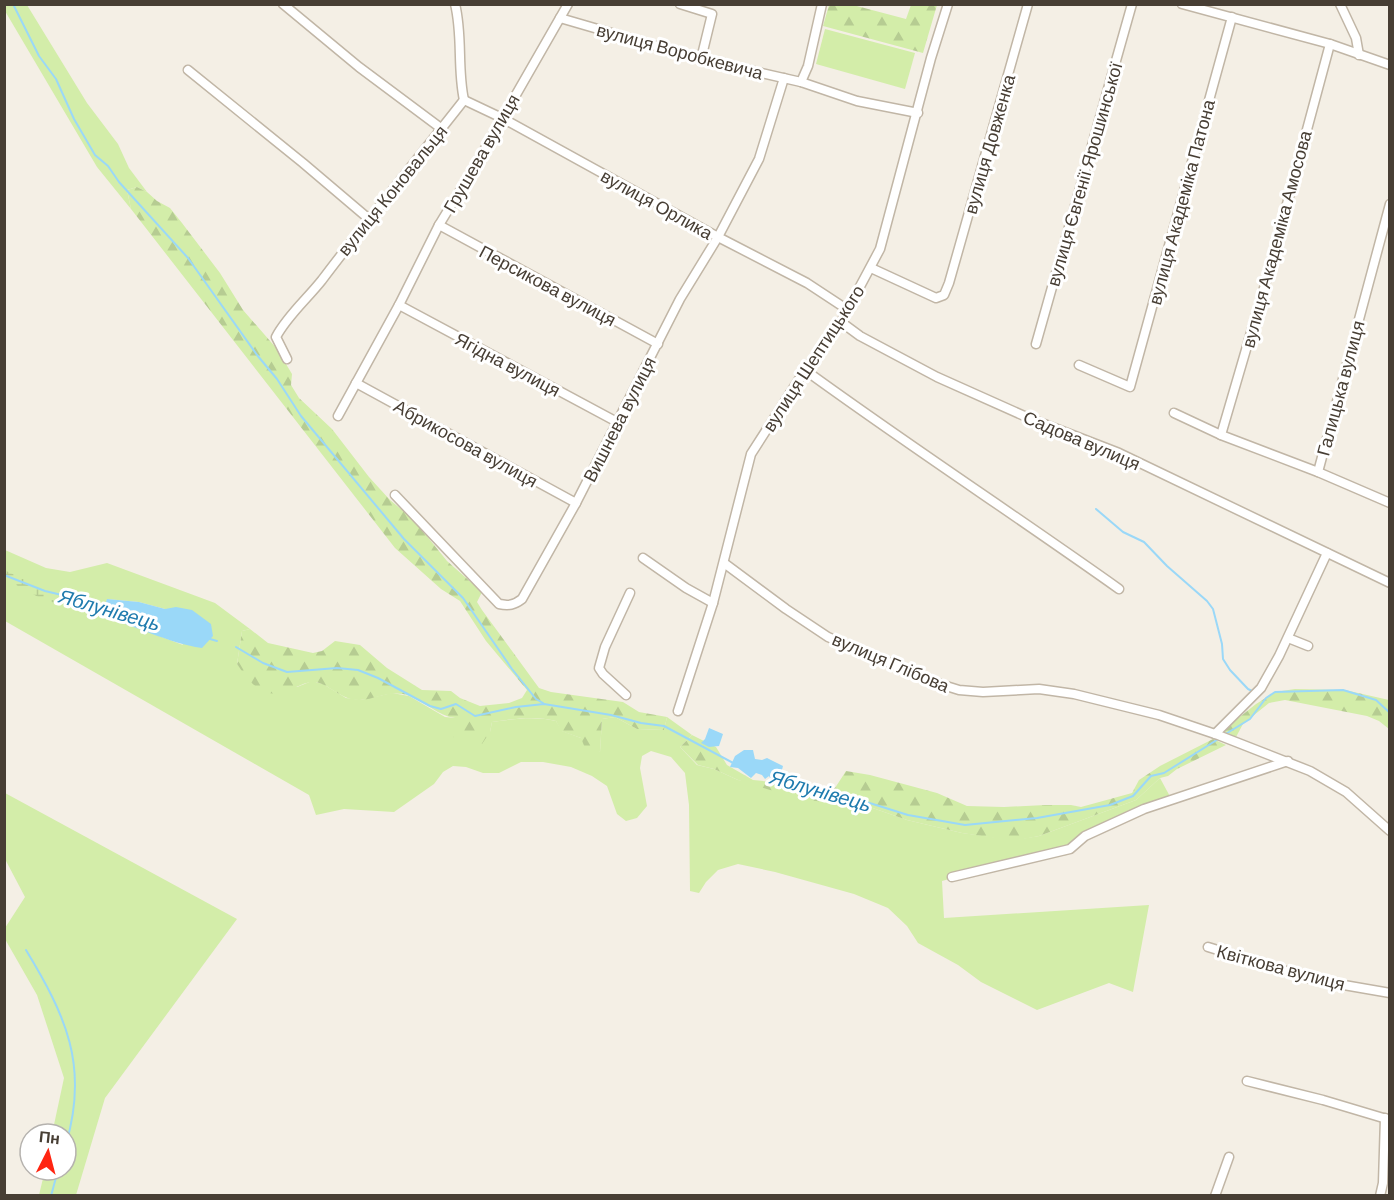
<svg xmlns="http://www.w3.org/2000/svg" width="1394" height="1200" viewBox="0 0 1394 1200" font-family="Barlow,sans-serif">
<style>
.green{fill:#d3eda9;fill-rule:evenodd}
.forest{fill:url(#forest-firs)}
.wetland{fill:url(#wetland-marsh)}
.water{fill:#9ad8f8}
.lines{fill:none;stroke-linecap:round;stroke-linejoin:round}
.stream{stroke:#9ad8f8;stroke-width:2}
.street-casing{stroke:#c1b6a6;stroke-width:11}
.street{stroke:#fff;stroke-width:8}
.labels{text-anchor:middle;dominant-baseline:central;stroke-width:6;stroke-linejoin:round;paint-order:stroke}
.street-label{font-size:18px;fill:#473e34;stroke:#fff}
.water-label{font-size:20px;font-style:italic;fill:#1f7bae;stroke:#fff}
</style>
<defs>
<pattern id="forest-firs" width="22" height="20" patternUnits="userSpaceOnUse" patternTransform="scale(1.5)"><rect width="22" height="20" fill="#d3eda9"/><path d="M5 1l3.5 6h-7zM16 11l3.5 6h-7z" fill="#b6cc92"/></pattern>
<pattern id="wetland-marsh" width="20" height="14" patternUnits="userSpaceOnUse" patternTransform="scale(1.5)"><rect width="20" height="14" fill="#d3eda9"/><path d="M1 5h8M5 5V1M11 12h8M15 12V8" fill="none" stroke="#b6cc92"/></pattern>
</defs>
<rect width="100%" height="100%" fill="#f4efe5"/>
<g class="green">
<polygon points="4,5 27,5 87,103 118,144 129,168 147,192 137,187 127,190 131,209 97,167 5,11"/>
<polygon points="825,29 915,53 905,89 816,64"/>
<path d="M 5,550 L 46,568 L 70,572 L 107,563 L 215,603 L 250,629 L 242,631 L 237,664 L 257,687 L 297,687 L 312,681 L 323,684 L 346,698 L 361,700 L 392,693 L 409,696 L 445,717 L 455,718 L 490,732 L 492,722 C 514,719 534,716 556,721 L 562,731 L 581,738 L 600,752 L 602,719 L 615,717 L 637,729 L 664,730 L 667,717 L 692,735 L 680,747 L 697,765 L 714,769 L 738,780 L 847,799 L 907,820 L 962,833 L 1014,840 L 1039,836 L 1136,800 L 1160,778 L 1173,802 L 1088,838 L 1067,855 L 982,870 L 942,881 L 944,918 L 1149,905 L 1133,992 L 1109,983 L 1037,1010 L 981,982 L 958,965 L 918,943 L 907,926 L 888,908 L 854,894 L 775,872 L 738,864 L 718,870 L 706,882 L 699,893 L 690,891 L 689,805 L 685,773 L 671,757 L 651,751 L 642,756 L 640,768 L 647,806 L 637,818 L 626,821 L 617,814 L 607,786 L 592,776 L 571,767 L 543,762 L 521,762 L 499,773 L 483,773 L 466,767 L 453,766 L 443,772 L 434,784 L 394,812 L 344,809 L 316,815 L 309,795 L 5,621 ZM 107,599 L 139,602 L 165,609 L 183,645 L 125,623 L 102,617 Z"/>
<polygon points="5,793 237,919 105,1098 76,1195 39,1195 45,1170 66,1170 66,1134 52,1134 64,1078 37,995 5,939 5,928 25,897 5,859"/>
</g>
<g class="forest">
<polygon points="829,5 853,5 906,19 911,5 937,5 923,53 823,26"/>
<path d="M 137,187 L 147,192 L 157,201 L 170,208 L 182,223 L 220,273 L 243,310 L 277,349 L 292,374 L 291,385 L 299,398 L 332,429 L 369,477 L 390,500 L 413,519 L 447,561 L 482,592 L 477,602 L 482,610 L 539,688 L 551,692 L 623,702 L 639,712 L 667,717 L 664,730 L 637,729 L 615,717 L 602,719 L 600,752 L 585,748 L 581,738 L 561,731 L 556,721 C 534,715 514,719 492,722 L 490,732 L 482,744 L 453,737 L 455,718 C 438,716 426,702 410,696 C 390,689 378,699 360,700 C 341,701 329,683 314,682 C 300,681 283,699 266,692 C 253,688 244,674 237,664 L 242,631 L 250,629 L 268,643 L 313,653 L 322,651 L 335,641 L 360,645 L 387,668 L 422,690 L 451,691 L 460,698 L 480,706 L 509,703 L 522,698 L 527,690 L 486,641 L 460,601 L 441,589 L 395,548 L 131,209 L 127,190 Z"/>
<polygon points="1295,689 1345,690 1389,700 1389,729 1379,721 1367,716 1285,700 1269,703 1243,724 1236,737 1222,731 1256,704 1275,692"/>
<polygon points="692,735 716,747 727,765 753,780 835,788 846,771 870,775 937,793 967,806 1004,807 1045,805 1071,805 1081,807 1132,793 1139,780 1160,766 1213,739 1226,745 1177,769 1168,776 1160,778 1136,800 1039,836 1014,841 962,833 907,820 847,799 842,804 799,799 738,780 714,769 698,765 680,747"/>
</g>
<polygon class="wetland" points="4,570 45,589 107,599 101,617 42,599 5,579"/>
<g class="water">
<path d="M 107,599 L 139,602 L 165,609 L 176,607 L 192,610 L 211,624 L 213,636 L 202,648 C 167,643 136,625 101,617 Z"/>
<polygon points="709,728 723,734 719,746 709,747 701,743 705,739"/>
<polygon points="744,750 753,750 755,759 762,760 767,758 783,766 779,781 774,785 769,776 765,779 762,775 756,773 751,778 738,768 730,767 735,756"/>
</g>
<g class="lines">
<g class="stream">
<polyline points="13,4 39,56 56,79 74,119 95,155 108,166 119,182 188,258 257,355 277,379 301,416 404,539 463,598 512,669 536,699 543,703"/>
<polyline points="1096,509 1123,532 1144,542 1167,566 1207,601 1213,609 1222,644 1223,659 1230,670 1248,689 1254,692"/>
<polyline points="4,575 45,591 108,606"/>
<polyline points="210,639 217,641"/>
<polyline points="236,647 263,663 287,672 337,668 358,670 378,678 430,706 441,709 456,704 475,716 516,707 544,704 611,715 641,723 664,726 735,764"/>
<polyline points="1224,735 1250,719 1266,698 1275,692 1343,690 1376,700 1390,713"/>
<polyline points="778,776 844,795 908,815 965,825 1037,818 1110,805 1133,796 1151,776 1164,773 1220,738"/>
<path d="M 26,950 C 66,1016 89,1066 66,1144"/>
<polyline points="51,1196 58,1170"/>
</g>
<defs>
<g id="street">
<polyline points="283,4 359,67 442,129"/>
<path d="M 455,4 C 463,36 457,68 464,100"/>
<polyline points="680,4 712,14 701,59"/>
<polyline points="1182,4 1330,44 1390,65"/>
<polyline points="1340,4 1356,38 1359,55"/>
<polyline points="560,18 701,59 801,82 857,101 918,113"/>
<polyline points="188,70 303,163 369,219"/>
<polyline points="801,82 808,66 822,4"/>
<polyline points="464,100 502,118 718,237 807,283 848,310"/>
<polyline points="439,225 658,344"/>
<polyline points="871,268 936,298 944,295 949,283 1028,4"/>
<polyline points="399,305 617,422"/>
<polyline points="841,322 860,336 937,377 1031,419 1119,453 1390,583"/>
<polyline points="1036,344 1132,4"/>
<path d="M 287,359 L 276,337 C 287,316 307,299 322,280 C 368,219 417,160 464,100"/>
<polyline points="1079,365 1130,387 1232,17"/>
<path d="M 805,370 C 908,445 1015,515 1119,589"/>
<polyline points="356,383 576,503"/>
<polyline points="1174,413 1221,435 1318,472 1390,204"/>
<polyline points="338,416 399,305 439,225 478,161 568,4"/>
<polyline points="1221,435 1269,271 1330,44"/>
<polyline points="1318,472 1390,503"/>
<path d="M 395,495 L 499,604 C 509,606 514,605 522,599 L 576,503 L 680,299 L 718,237 L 759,159 L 784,78"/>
<polyline points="643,558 686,588 713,603"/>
<polyline points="724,563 786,609 828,637 943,685 959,690 983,692 1039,689 1074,694 1159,715 1218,735 1310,771 1346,792 1390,831"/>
<polyline points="1288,638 1308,646"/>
<polyline points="626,695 603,674 599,668 605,647 630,593"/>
<polyline points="678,711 713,603 751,454 805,370 841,322 880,249 931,58 948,4"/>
<polyline points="1215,734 1261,688 1279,656 1327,553"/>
<polyline points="952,877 1070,849 1085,836 1144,809 1288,761"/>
<polyline points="1208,947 1315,980 1390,993"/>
<polyline points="1247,1081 1323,1100 1390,1120"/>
<polyline points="1215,1196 1229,1157"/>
<polyline points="1380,1196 1383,1183 1385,1118"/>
</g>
</defs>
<use href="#street" class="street-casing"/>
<use href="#street" class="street"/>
</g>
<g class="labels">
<g class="street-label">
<text transform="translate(680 51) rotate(15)">вулиця Воробкевича</text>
<text transform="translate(989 144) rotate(-74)">вулиця Довженка</text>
<text transform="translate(481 153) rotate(-60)">Грушева вулиця</text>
<text transform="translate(1084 174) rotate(-74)">вулиця Євгенії Ярошинської</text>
<text transform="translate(392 190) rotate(-51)">вулиця Коновальця</text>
<text transform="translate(1181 202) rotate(-75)">вулиця Академіка Патона</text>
<text transform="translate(657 204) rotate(29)">вулиця Орлика</text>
<text transform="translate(1276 239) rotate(-75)">вулиця Академіка Амосова</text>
<text transform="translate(548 285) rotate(28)">Персикова вулиця</text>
<text transform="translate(813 358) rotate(-57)">вулиця Шептицького</text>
<text transform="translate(508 364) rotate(28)">Ягідна вулиця</text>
<text transform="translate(1340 388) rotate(-75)">Галицька вулиця</text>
<text transform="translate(619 419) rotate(-63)">Вишнева вулиця</text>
<text transform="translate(1082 440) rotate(23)">Садова вулиця</text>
<text transform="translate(466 443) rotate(29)">Абрикосова вулиця</text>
<text transform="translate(891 662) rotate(23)">вулиця Глібова</text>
<text transform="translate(1281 967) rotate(15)">Квіткова вулиця</text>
</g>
<g class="water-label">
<text transform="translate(110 609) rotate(16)">Яблунівець</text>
<text transform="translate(821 790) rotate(16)">Яблунівець</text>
</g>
</g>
<rect width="1394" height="1200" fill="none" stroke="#473e34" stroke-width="12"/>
<g transform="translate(48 1152) rotate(6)"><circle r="28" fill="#ffffff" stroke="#b5b2ae" stroke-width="1.5"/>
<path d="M0-4.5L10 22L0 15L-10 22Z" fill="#ff2511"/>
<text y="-9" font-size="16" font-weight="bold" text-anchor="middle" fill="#473e34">Пн</text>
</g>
</svg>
